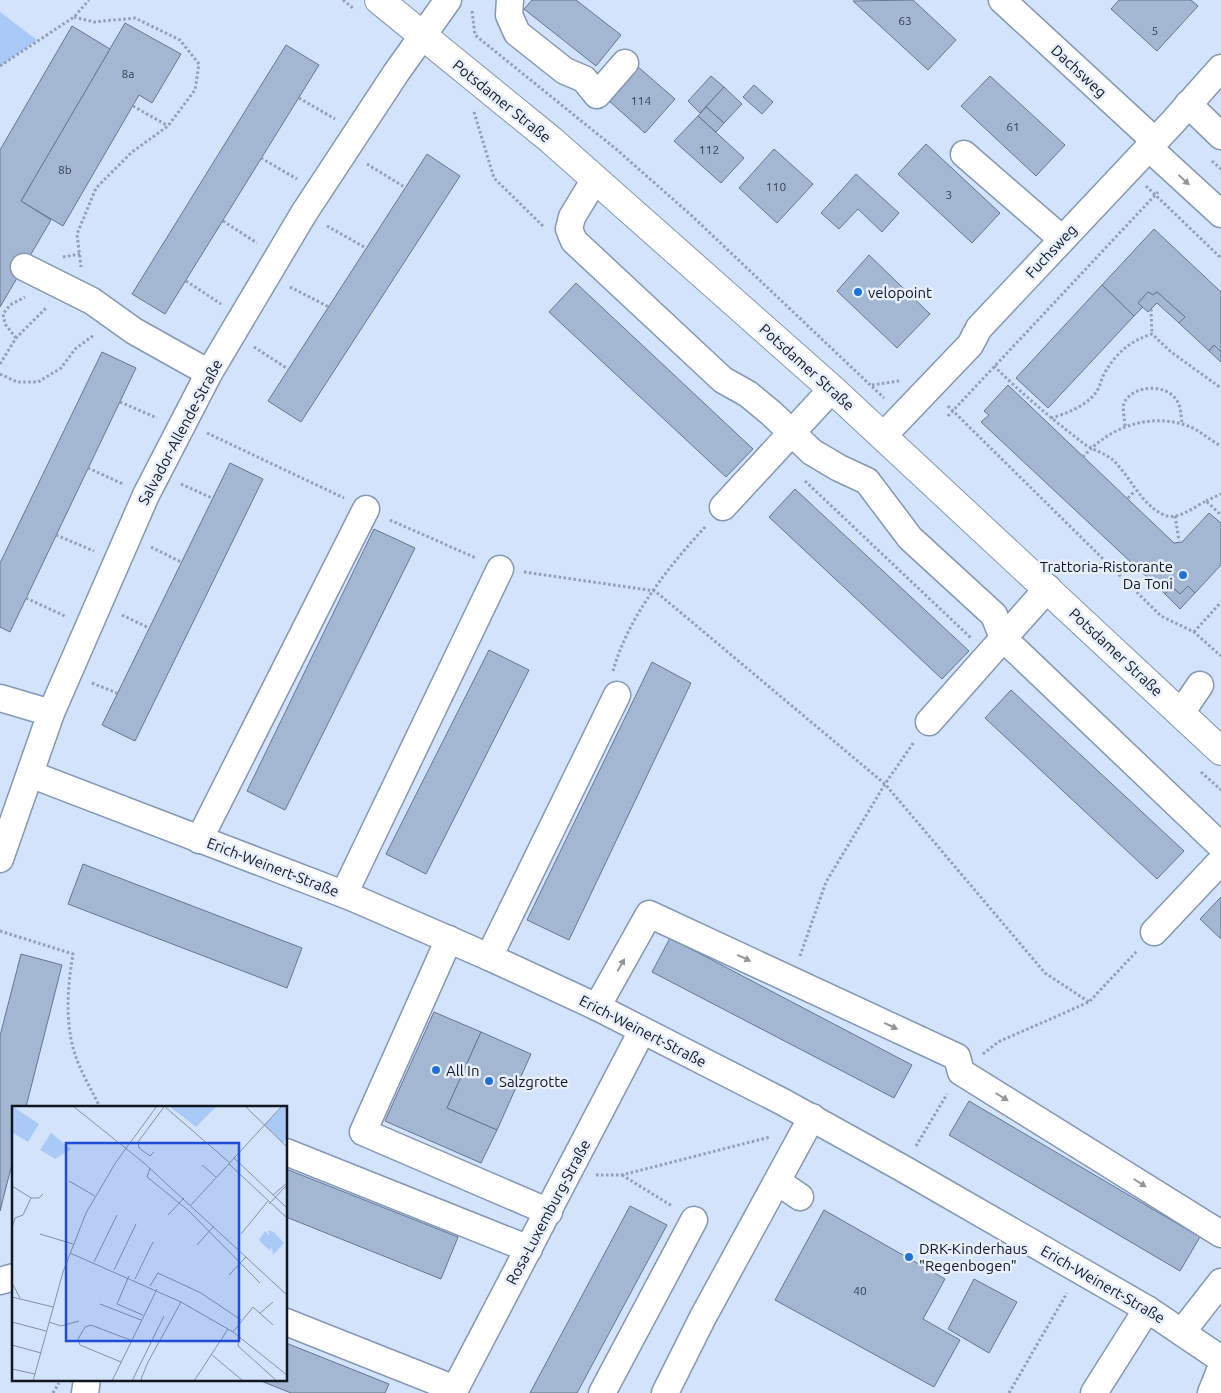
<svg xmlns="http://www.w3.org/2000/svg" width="1221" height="1393" viewBox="0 0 1221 1393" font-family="Ubuntu,sans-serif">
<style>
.green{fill:#a9c9f7}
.building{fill:#a3b7d3;stroke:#647691}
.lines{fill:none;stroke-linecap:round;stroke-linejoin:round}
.minor-casing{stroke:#8497b3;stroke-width:29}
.major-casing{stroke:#8497b3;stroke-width:30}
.path{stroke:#93a0b3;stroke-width:3;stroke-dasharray:2.5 2.5;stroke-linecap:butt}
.minor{stroke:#fff;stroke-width:26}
.major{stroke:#fff;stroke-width:28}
.oneway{fill:#93979b}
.poi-dot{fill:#2070da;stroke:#e7effc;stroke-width:2}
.labels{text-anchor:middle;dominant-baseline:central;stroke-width:5;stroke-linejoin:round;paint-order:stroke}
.number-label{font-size:12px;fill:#353f4e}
.street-label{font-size:15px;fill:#101721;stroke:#e7effc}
.poi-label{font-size:15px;fill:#101721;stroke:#e7effc;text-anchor:start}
.inset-road{fill:none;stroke:#8591a4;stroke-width:1}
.view{fill:#1d4ed8;fill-opacity:0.15;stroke:#1d4ed8;stroke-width:2.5}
.inset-edge{fill:none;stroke:#101721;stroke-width:2.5}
</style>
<rect width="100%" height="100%" fill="#d3e3fb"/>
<polygon class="green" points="0,12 37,40 0,66"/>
<g class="building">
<polygon points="532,0 576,0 621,35 596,66 524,9"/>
<polygon points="913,0 956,40 928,70 853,1"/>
<polygon points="1119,0 1191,0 1198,6 1157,51 1111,9"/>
<polygon points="125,23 181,54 152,103 139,95 63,226 21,201"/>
<polygon points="72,26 110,49 21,201 51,220 0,307 0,150"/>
<polygon points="286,45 319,65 165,314 132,294"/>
<polygon points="637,66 675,99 645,133 608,100"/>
<polygon points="711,76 724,87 700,113 688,101"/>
<polygon points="990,76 1065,145 1036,176 961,106"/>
<polygon points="754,85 773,102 762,114 743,97"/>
<polygon points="724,87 742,104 724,123 706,107"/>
<polygon points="706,107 724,123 716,132 698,116"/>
<polygon points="698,116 744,158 721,183 674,141"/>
<polygon points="926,144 1000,213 972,243 898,174"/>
<polygon points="774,149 813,184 777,223 739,188"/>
<polygon points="427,154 460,176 301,422 268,401"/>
<polygon points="856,174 899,213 882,232 858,209 839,229 821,213"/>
<polygon points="1154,229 1221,292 1221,352 1214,345 1209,351 1179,323 1185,317 1157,292 1153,295 1148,292 1138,303 1143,307 1134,316 1102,285"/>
<polygon points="869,255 930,314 897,348 837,291"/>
<polygon points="576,283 753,449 726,477 549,312"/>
<polygon points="1102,285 1134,316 1048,408 1016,378"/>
<polygon points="1148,292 1153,295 1157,292 1185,317 1179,323 1157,303 1148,312 1138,303"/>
<polygon points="1214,345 1221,352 1221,362 1209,351"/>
<polygon points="102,352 136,368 10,632 0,627 0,563"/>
<polygon points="1008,385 1174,543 1182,542 1209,513 1221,523 1221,565 1195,593 1188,586 1180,594 1172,587 1165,594 981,422 989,415 984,411"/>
<polygon points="230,463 263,479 135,741 102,725"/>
<polygon points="795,489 969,651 942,679 769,517"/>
<polygon points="374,529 415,548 285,810 247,791"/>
<polygon points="1188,586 1195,593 1180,609 1165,594 1172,587 1180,594"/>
<polygon points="489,650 529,670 426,874 386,854"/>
<polygon points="652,662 691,683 569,940 527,920"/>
<polygon points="1011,690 1184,851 1157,879 985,718"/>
<polygon points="83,864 302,948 287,988 68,904"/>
<polygon points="1221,897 1221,939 1200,919"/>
<polygon points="670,938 912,1065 894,1098 652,972"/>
<polygon points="21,954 62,965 26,1107 14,1107 14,1156 0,1211 0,1036"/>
<polygon points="434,1012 481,1032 447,1108 497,1130 481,1163 385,1121"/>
<polygon points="481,1032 531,1054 497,1130 447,1108"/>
<polygon points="969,1101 1200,1237 1180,1271 949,1135"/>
<polygon points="286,1169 458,1237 441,1279 286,1217"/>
<polygon points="630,1206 667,1225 577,1393 530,1393"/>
<polygon points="824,1210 945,1279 923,1319 960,1340 934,1387 775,1300"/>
<polygon points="974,1279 1017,1302 989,1353 948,1329"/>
<polygon points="286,1343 389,1384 385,1393 291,1393 256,1379 286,1379"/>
</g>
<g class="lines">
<defs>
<g id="minor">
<polyline points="510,0 509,15 517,33 565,71 584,79 597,95 625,63"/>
<polyline points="1002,0 1155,141"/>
<polyline points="1188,104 1221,136"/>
<polyline points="1148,147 1221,214"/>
<polyline points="964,154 1062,239"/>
<polyline points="595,179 572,217 569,229 574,241 723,380 748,394 771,413 812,452 839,468 867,481 910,538 994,615 1003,638 1221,846"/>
<polyline points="24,267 92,301 134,331 209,373"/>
<polyline points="883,436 970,345 979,328 1172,123 1221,68"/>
<polyline points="723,507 832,389"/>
<polyline points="0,698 51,713"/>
<polyline points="1181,713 1200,685"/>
<polyline points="929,722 1048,588"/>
<polyline points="30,774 351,897 489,957 597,1007 783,1102 902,1168 1147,1309 1221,1359"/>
<polyline points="199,840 366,509"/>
<polyline points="0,859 51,713 146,495 209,373 304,213 396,73 448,0"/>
<polyline points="344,894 500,569"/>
<polyline points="1154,932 1221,861"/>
<polyline points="449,939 363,1132 549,1212"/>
<polyline points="489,957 617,695"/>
<polyline points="597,1007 649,914 957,1057 961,1072 1221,1234"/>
<polyline points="286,1152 529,1249"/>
<polyline points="778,1182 800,1197"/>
<polyline points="0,1281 14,1277"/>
<polyline points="286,1322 455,1389"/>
<polyline points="1182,1332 1221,1282"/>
<polyline points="85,1393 87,1379"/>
<polyline points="453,1393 642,1031"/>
<polyline points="602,1393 694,1220"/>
<polyline points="665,1393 703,1317 812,1117"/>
<polyline points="1094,1393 1147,1309"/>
<polyline points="1211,1393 1221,1368"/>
</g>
<polyline id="major" points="379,0 551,140 832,389 1221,751"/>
</defs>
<use href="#minor" class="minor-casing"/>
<use href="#major" class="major-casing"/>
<g class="path">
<polyline points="343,0 353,8"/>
<polyline points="472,11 475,35 616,149 692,216 884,398"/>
<polyline points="74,17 94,22 135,18 180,40 199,64 195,90 168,126 132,152 96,188 77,234 81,267"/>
<polyline points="0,66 74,17 89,0"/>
<polyline points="299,98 335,119"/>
<polyline points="133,106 168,126"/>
<polyline points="474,112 494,178 544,227"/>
<polyline points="261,158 297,179"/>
<polyline points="1212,161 1221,169"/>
<polyline points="367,164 406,188"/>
<polyline points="1146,186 1221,258"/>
<polyline points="223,221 257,243"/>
<polyline points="327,226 366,248"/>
<polyline points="63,257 80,254"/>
<polyline points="186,281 221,304"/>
<polyline points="290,287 329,307"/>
<polyline points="1151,309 1152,334"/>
<polyline points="16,338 5,324 3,314 10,305 25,297"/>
<polyline points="254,347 288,369"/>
<polyline points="0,364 16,338 47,307"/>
<path d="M 994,366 C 1022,394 1052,419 1083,443 C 1092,450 1105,453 1113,460 C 1131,477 1140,504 1164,515 C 1177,521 1194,507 1206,501 L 1221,515"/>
<polyline points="0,374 17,382 38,382 61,368 75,349 94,335"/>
<polyline points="872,385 899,381"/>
<polyline points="120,402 157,418"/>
<polyline points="948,406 1161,616 1194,632 1221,656"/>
<polyline points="948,416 1158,192"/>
<path d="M 1051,418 C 1066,414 1088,405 1097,391 C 1100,386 1101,381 1103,376 C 1114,355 1129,341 1152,334 L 1171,352 L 1221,388"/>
<path d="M 1125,426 C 1125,420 1122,409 1124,403 C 1132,386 1163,383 1175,398 C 1181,405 1181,415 1182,424"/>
<polyline points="207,433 344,498"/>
<path d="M 1083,457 C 1109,427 1150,412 1188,426 C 1199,430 1210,440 1221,446"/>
<polyline points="88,468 123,484"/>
<polyline points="805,481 971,638"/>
<polyline points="181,484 212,498"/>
<polyline points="1128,498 1135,491"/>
<polyline points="1206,501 1221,494"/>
<polyline points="1175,516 1179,541"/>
<polyline points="390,520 476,558"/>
<polyline points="56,535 94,551"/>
<polyline points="151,547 181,562"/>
<polyline points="524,572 655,591 885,784 1045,973 1089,1002"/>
<polyline points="26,598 65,616"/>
<polyline points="122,615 149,628"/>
<polyline points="1194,632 1221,602"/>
<path d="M 613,671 C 628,617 668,567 706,526"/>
<polyline points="92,683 117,693"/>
<polyline points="1201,772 1221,790"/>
<path d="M 0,931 L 73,954 C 67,989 64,1031 79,1065 C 85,1079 93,1093 100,1107"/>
<polyline points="800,956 826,882 885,784 914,742"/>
<polyline points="983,1054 998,1042 1089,1002 1137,951"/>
<polyline points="916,1146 947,1094"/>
<polyline points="596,1175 622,1175 770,1137"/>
<polyline points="622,1175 672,1206"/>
<polyline points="53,1393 59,1383"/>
<polyline points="1009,1393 1067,1293"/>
</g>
<use href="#minor" class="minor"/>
<use href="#major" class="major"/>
</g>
<defs><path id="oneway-solid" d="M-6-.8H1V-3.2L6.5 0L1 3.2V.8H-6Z" transform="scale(1.25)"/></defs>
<g class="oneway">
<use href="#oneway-solid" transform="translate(1184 180) rotate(43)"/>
<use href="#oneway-solid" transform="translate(744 958) rotate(25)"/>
<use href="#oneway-solid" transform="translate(621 965) rotate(-61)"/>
<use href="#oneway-solid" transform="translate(891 1026) rotate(25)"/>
<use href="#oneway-solid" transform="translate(1002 1097) rotate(32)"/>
<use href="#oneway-solid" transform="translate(1140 1183) rotate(32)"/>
</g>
<g class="poi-dot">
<circle cx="858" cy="292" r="5"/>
<circle cx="1183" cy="575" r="5"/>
<circle cx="436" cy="1070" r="5"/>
<circle cx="489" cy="1081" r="5"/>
<circle cx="909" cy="1257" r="5"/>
</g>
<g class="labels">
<g class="number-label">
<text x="905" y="20">63</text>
<text x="1155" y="30">5</text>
<text x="128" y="73">8a</text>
<text x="641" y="100">114</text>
<text x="1013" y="126">61</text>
<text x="709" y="149">112</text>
<text x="65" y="169">8b</text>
<text x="776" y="186">110</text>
<text x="949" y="194">3</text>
<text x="860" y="1290">40</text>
</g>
<g class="street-label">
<text transform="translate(1079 71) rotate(43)">Dachsweg</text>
<text transform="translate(502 101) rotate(39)">Potsdamer Straße</text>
<text transform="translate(1051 251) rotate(-47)">Fuchsweg</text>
<text transform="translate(807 367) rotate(42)">Potsdamer Straße</text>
<text transform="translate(180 432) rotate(-62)">Salvador-Allende-Straße</text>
<text transform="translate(1116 652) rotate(43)">Potsdamer Straße</text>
<text transform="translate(273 867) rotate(21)">Erich-Weinert-Straße</text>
<text transform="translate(643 1031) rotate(27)">Erich-Weinert-Straße</text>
<text transform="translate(548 1212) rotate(-62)">Rosa-Luxemburg-Straße</text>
<text transform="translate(1103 1284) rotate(30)">Erich-Weinert-Straße</text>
</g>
<g class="poi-label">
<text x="868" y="292">velopoint</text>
<text x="1173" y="566" text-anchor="end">Trattoria-Ristorante<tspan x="1173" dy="17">Da Toni</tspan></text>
<text x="446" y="1070">All In</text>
<text x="499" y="1081">Salzgrotte</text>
<text x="919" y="1248">DRK-Kinderhaus<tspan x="919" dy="17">"Regenbogen"</tspan></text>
</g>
</g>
<g transform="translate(12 1106)">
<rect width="275" height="275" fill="#d3e3fb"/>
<path d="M 0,0 L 27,18 L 16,36 L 0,26 ZM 157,0 L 205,0 L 184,21 ZM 271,0 L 275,0 L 275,33 L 271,37 L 252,19 ZM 39,27 L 59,43 L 43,53 L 28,44 ZM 256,124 L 262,126 L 272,137 L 261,149 L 260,141 L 258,145 L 247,134 L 253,125 L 258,130 Z" fill="#a9c9f7"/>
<path class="inset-road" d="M 61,0 L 132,57 L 275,189M 152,0 L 218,57M 233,0 L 275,41M 142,46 L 138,50 L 127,42 L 126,36 L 152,1M 222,52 L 275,102M 217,58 L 275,112M 190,59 L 204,71M 138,62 L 135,71 L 177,105 L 248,177M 57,75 L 83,90M 0,80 L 19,92 L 27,92 L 31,88M 261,89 L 275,77M 257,98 L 275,79M 179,99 L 270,0M 156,109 L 172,92M 0,122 L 3,112 L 11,109 L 19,92M 28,128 L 61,138M 229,128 L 256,95M 185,139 L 202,120M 58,147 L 169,196 L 221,226 L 275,269M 82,156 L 105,109M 102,164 L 124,118M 217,169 L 234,151M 117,170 L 105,198 L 131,209M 123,173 L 141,136M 0,177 L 8,192M 138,180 L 146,167 L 189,187 L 229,214M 0,191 L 41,201M 88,198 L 129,214M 248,207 L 261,196M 0,216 L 34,225M 37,216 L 49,220 L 67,215M 221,226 L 241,201 L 261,219M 227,230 L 226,240 L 265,275M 0,239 L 29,247M 200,249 L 231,275M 109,256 L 68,239 L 66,233 L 73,221 L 79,219 L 118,234M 0,263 L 23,268M 21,275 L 51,166 L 74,107 L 104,56 L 145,0M 100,275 L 145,183M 120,275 L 152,210M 131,275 L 129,273 L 136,256 L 169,196M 182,275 L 216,223"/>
<path class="view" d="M 54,37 L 227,37 L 227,235 L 54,235 Z"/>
<rect width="275" height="275" class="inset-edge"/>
</g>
</svg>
